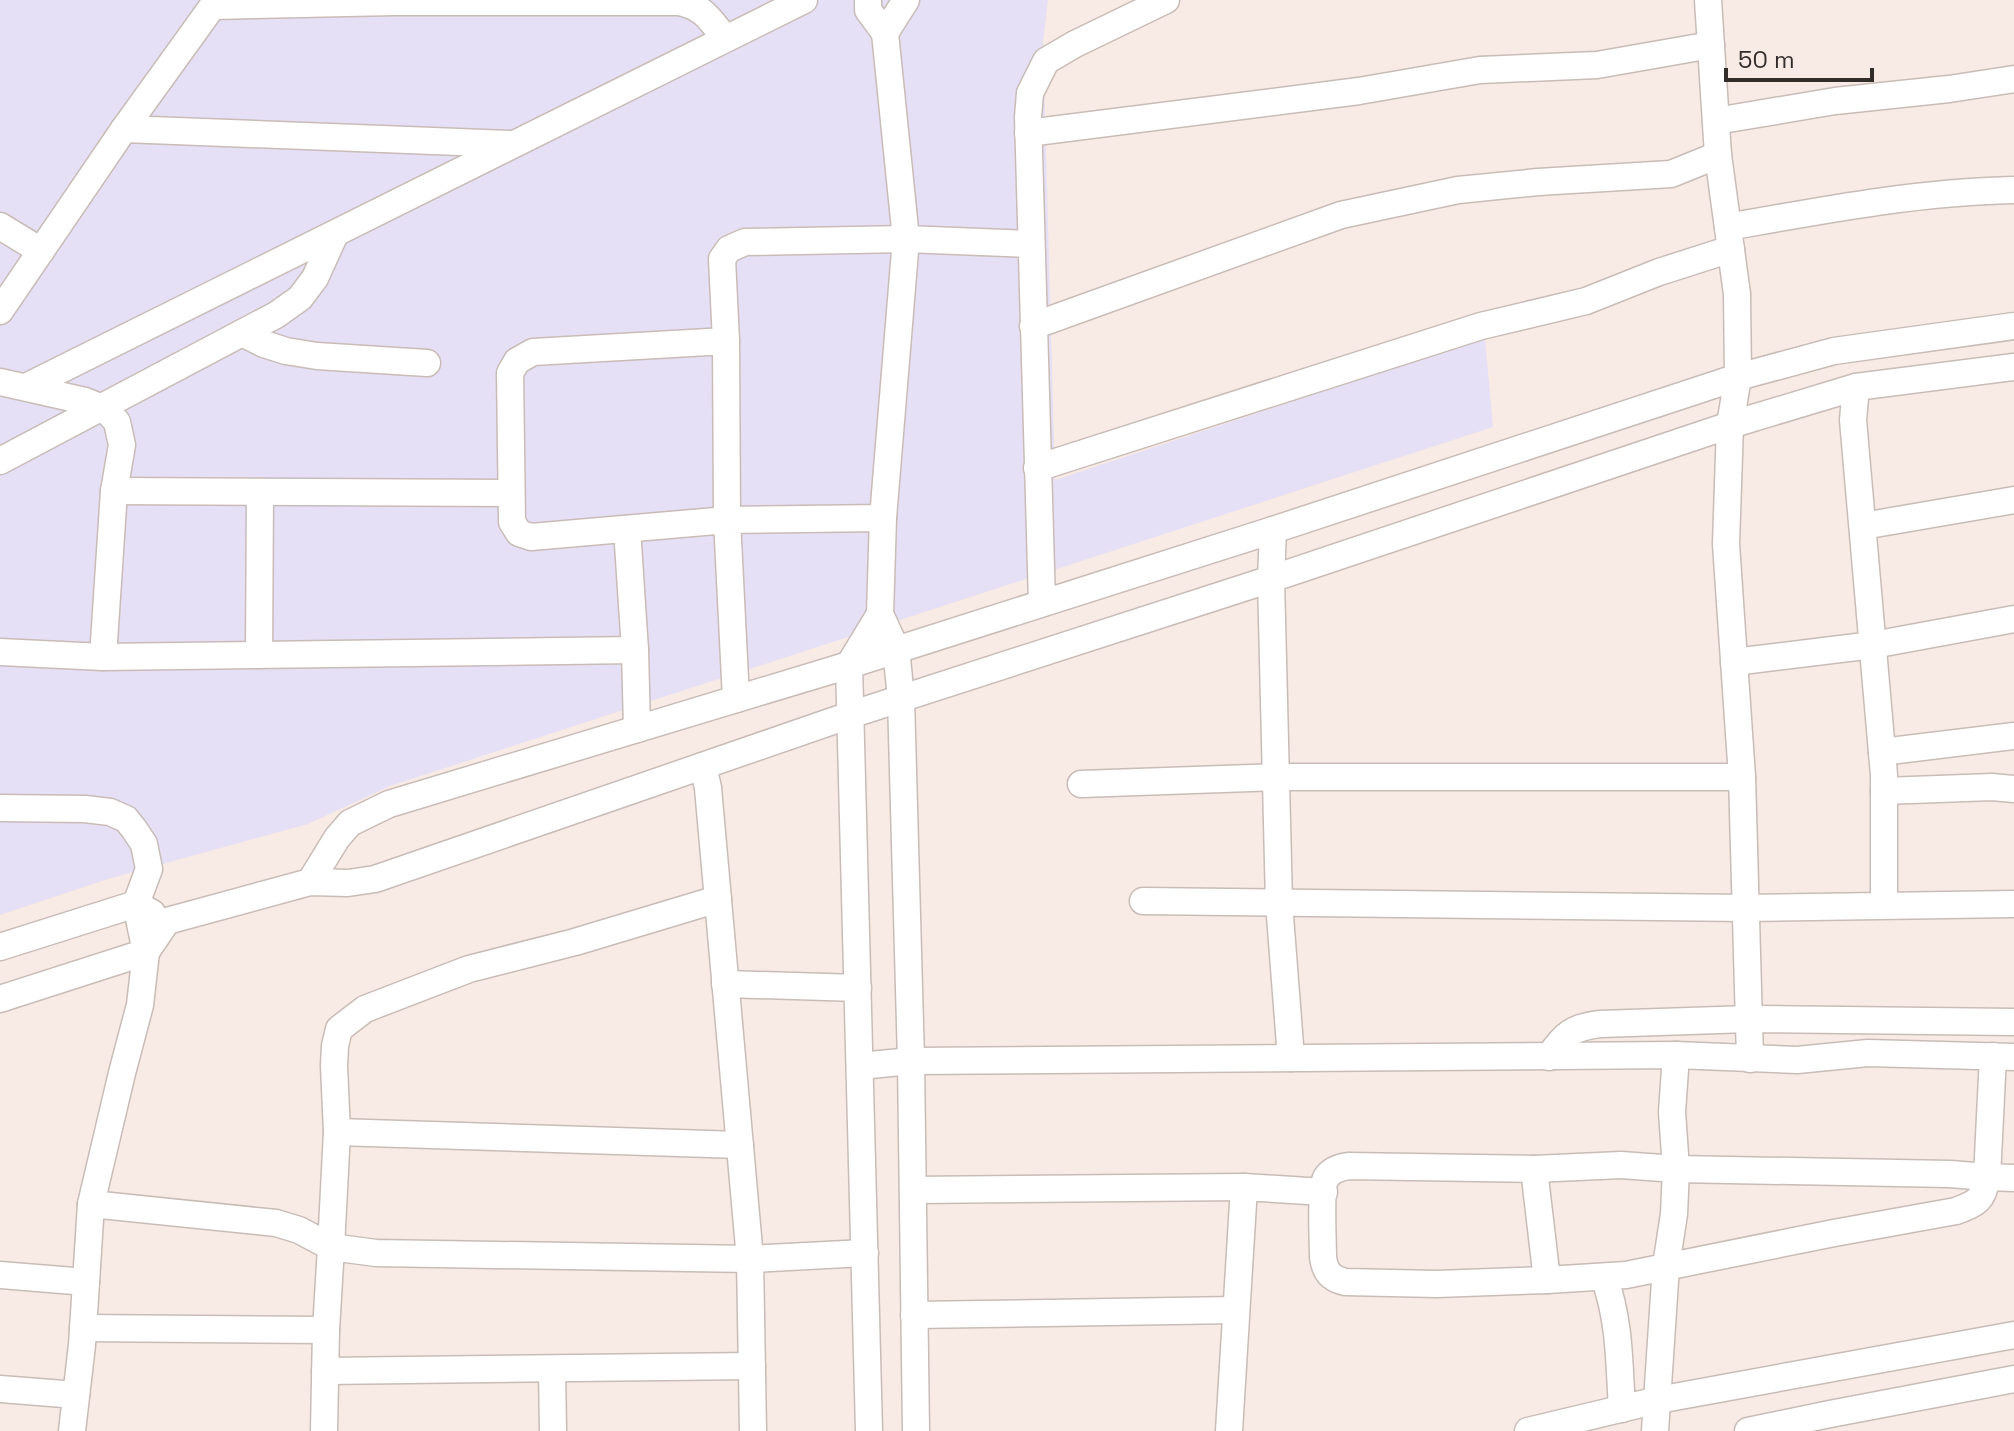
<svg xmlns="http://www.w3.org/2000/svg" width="2014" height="1431" viewBox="0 0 2014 1431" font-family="'Space Grotesk',sans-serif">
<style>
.industrial{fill:#e5e0f5}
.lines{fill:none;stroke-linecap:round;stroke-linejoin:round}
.minor-casing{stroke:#c9bcb7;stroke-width:29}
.minor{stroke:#fff;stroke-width:26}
</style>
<rect width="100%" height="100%" fill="#f8eae5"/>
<polygon class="industrial" points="0,0 1048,0 1043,42 1055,480 1485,338 1493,427 390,786 308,824 108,879 0,915"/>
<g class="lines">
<defs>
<g id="minor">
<polyline points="868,0 868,10 885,33 906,239 883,518 880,614 896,649 901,698 911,1061 916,1431"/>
<polyline points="1708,0 1718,155 1737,294 1738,377 1730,425 1726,544 1742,777 1750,1059"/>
<path d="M 214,6 L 394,2 L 679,2 C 704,7 710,20 725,38"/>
<polyline points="885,33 906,0"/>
<polyline points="1716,121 1835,101 1949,89 2014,79"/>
<polyline points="124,129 510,144"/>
<polyline points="1028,133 1359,91 1480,70 1597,65 1711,45"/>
<polyline points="0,226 41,251"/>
<path d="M 1728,227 C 1823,210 1917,192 2014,190"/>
<polyline points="0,311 124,129 217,0"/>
<polyline points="1033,326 1341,215 1458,190 1538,182 1671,174 1718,155"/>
<polyline points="242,333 264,344 286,351 317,356 427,363"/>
<polyline points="726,341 722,259 729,249 745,242 906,239 1031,244"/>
<polyline points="0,382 85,401 105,409 117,422 122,445 114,491 103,657 0,652"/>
<polyline points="26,387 804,0"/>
<polyline points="1856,387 1853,420 1884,775 1884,905"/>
<polyline points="0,461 276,315 300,298 315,278 335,234"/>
<polyline points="1037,468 1481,326 1586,301 1659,272 1731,249"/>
<polyline points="114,491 511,493"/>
<polyline points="1863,526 2014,500"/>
<polyline points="627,529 635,650 637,729"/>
<polyline points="1273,530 1271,579 1279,903 1291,1058"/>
<polyline points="1042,603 1028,117 1030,93 1046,61 1075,44 1166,0"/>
<polyline points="259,655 260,492"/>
<polyline points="103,657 635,650"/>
<polyline points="1734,662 1873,645 2014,619"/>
<polyline points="736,699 727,520 726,341 533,352 517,361 510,373 512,522 519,533 531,537 727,520 883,518"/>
<polyline points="1882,752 2014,736"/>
<polyline points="703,766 708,788 750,1259 753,1431"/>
<polyline points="1081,784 1276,777 1742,777"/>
<polyline points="1884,791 1992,787 2014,789"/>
<polyline points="0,808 85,809 110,812 126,819 134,829 144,844 149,869 136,904 146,952 140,1005 122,1073 91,1204 82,1345 72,1431"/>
<polyline points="310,882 337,838 350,823 389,804 849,665 1273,530 1738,377 1834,351 2014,326"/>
<polyline points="1143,901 1746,908 2014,904"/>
<polyline points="0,947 136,904 152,913"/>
<polyline points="725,984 858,988"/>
<polyline points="0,999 146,952 167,921 310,882 348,883 375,879 850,715 1271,579 1730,425 1856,387 2014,367"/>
<path d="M 1993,1056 L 1987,1177 L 1950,1174 L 1676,1169 L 1621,1165 L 1534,1169 L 1349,1166 C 1341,1167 1331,1170 1326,1178 C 1320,1188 1323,1243 1323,1257 C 1325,1272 1330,1278 1345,1282 L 1437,1284 L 1547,1280 L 1626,1275 L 1834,1233 L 1956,1211 C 1977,1203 1983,1201 1987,1177 L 2014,1178"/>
<path d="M 1549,1057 C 1564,1034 1573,1027 1600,1024 L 1749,1019 L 2014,1022"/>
<polyline points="860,1066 911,1061 1676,1055 1797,1060 1868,1053 2014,1057"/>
<polyline points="337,1132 740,1145"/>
<polyline points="1534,1169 1547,1280"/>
<polyline points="913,1190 1244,1187"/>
<polyline points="91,1204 276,1223 299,1230 331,1247 337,1132 334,1066 335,1046 339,1029 365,1009 469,969 575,942 718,899"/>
<polyline points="0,1275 86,1282"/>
<path d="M 1604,1277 C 1620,1321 1619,1362 1622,1409"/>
<polyline points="914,1315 1236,1310"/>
<polyline points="83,1328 326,1330"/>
<polyline points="552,1369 553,1431"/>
<polyline points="325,1371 752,1366"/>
<polyline points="0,1389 76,1395"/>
<polyline points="324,1431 326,1330 331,1247 376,1253 750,1259 865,1253"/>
<polyline points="869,1431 849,665 880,614"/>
<polyline points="1229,1431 1244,1187 1324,1192"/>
<polyline points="1528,1431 1658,1400 2014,1335"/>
<polyline points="1655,1431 1666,1266 1674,1214 1676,1169 1672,1112 1676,1055"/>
<polyline points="1748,1431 1830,1414 2014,1379"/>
</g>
</defs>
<use href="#minor" class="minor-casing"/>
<use href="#minor" class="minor"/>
</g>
<path d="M1726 68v12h146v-12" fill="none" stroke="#322d2b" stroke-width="4"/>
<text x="1738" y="68" font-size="24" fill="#322d2b" stroke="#f8eae5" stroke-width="6" paint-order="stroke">50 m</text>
</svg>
